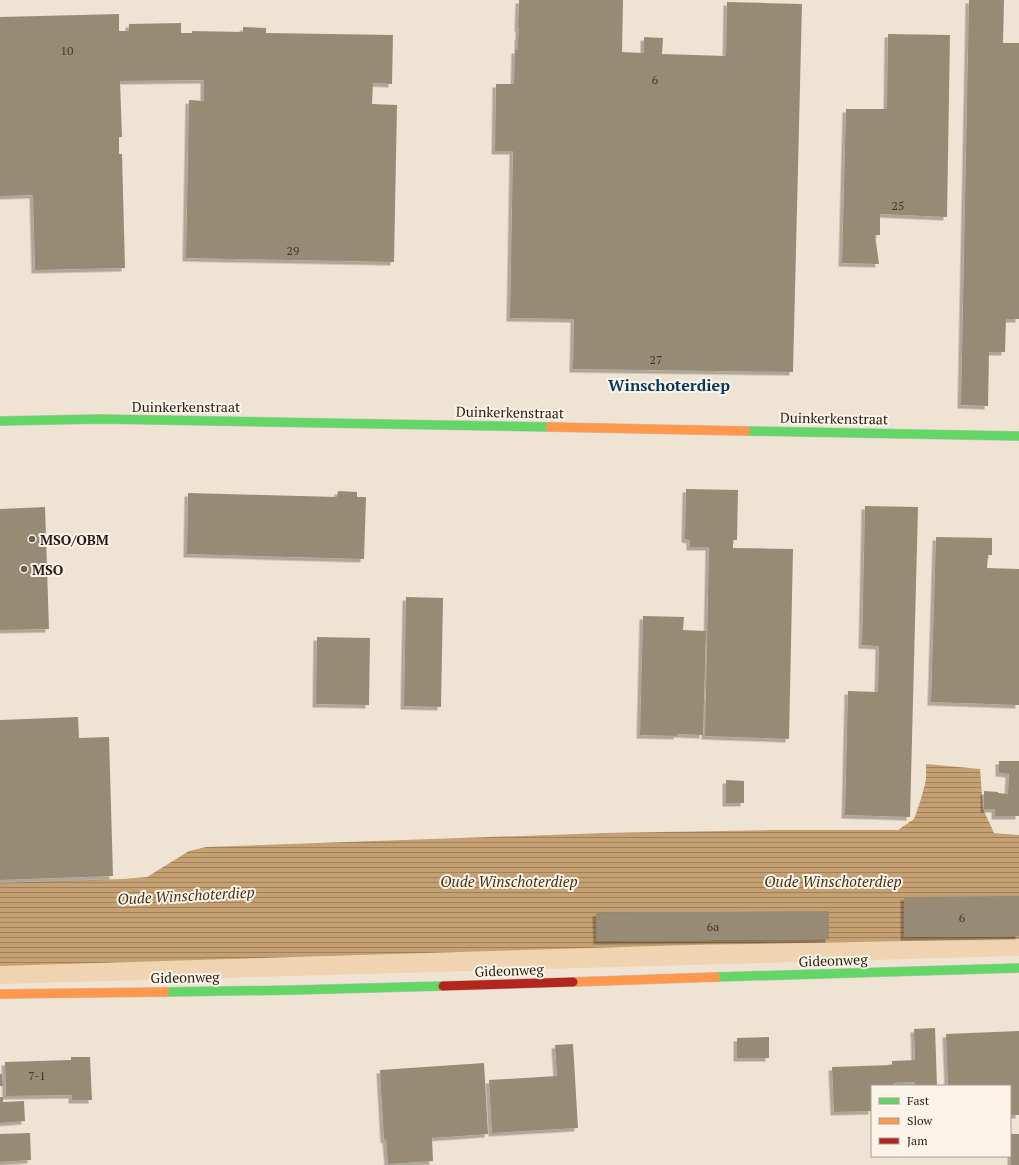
<svg xmlns="http://www.w3.org/2000/svg" width="1019" height="1165" viewBox="0 0 1019 1165" font-family="'PT Serif',serif">
<style>
.grass{fill:#f0d4b1}
.water{fill:url(#water-rules)}
.building{fill:#988b76;filter:url(#shadow)}
.lines{fill:none;stroke-linecap:round;stroke-linejoin:round}
.fast-casing{stroke:#ccc2b7;stroke-width:10}
.slow-casing{stroke:#ccc2b7;stroke-width:10}
.jam-casing{stroke:#ccc2b7;stroke-width:10}
.fast{stroke:#63d668;stroke-width:9}
.slow{stroke:#ff974d;stroke-width:9}
.jam{stroke:#b3261e;stroke-width:9}
.poi-dot{fill:#6b6257;stroke:#fdf4e9;stroke-width:1.5}
.labels{text-anchor:middle;dominant-baseline:central;stroke-width:4;stroke-linejoin:round;paint-order:stroke}
.number-label{font-size:12px;fill:#41382c}
.street-label{font-size:14px;fill:#241c13;stroke:#fdf4e9}
.poi-label{font-size:14px;font-weight:bold;fill:#241c13;stroke:#fdf4e9;text-anchor:start}
.water-label{font-size:15px;font-style:italic;fill:#443116;stroke:#fdf4e9}
.quarter-label{font-size:16px;font-weight:bold;fill:#05395d;stroke:#fdf4e9}
</style>
<defs>
<pattern id="water-rules" width="6" height="5" patternUnits="userSpaceOnUse"><rect width="6" height="5" fill="#c4a072"/><path d="M0 2.5h6" fill="none" stroke="#9f825c"/></pattern>
<filter id="shadow"><feDropShadow dx="-3.5" dy="3.5" stdDeviation="0" flood-color="#0004"/></filter>
</defs>
<rect width="100%" height="100%" fill="#efe3d4"/>
<polygon class="grass" points="1019,939 1019,956 0,984 0,966 691,945"/>
<polygon class="water" points="926,764 980,769 983,809 994,833 1019,835 1019,939 691,945 0,966 0,883 123,879 147,877 189,851 206,847 605,833 771,830 898,830 914,819 921,799 926,780"/>
<g class="building">
<polygon points="519,0 623,0 622,52 644,53 644,37 663,38 662,54 726,56 727,2 802,4 793,372 573,369 574,319 510,318 513,151 495,151 496,84 514,84 515,50 518,50 518,37 519,37 519,28 518,28"/>
<polygon points="969,0 1004,0 1003,43 1019,43 1019,319 1006,319 1005,352 989,352 988,406 961,405"/>
<polygon points="119,14 119,31 129,31 129,24 181,23 181,33 192,33 192,31 243,32 243,27 266,28 266,33 393,35 392,84 373,83 372,104 397,105 394,262 186,258 189,100 204,101 204,80 120,81 122,137 119,137 119,154 122,154 125,268 35,270 33,195 0,196 0,17"/>
<polygon points="888,34 950,35 947,217 880,214 880,235 875,235 879,264 842,263 846,109 887,109"/>
<polygon points="686,489 738,490 737,540 733,540 733,548 793,549 789,739 705,736 709,547 690,547 690,540 685,539"/>
<polygon points="338,491 357,492 357,497 366,497 364,559 187,554 188,493 337,497"/>
<polygon points="865,506 918,507 910,817 845,815 848,691 878,692 879,646 862,645"/>
<polygon points="45,507 49,629 0,630 0,509"/>
<polygon points="936,537 992,538 992,555 988,555 987,568 1019,569 1019,705 931,702"/>
<polygon points="406,597 443,598 441,707 404,706"/>
<polygon points="643,616 684,617 683,630 706,631 703,735 677,734 677,736 640,735"/>
<polygon points="317,637 370,638 369,705 316,704"/>
<polygon points="78,717 79,738 109,737 113,876 0,880 0,720"/>
<polygon points="999,761 1019,761 1019,816 995,816 995,809 984,809 984,791 998,792 998,793 1008,794 1009,774 999,773"/>
<polygon points="726,780 744,781 744,803 726,803"/>
<polygon points="1019,896 1019,936 904,937 904,897"/>
<polygon points="829,911 829,939 597,941 596,913"/>
<polygon points="935,1028 937,1086 915,1086 915,1082 893,1083 893,1086 872,1086 872,1111 834,1112 832,1067 892,1065 892,1061 915,1060 914,1029"/>
<polygon points="1019,1031 1019,1115 1010,1115 1010,1086 948,1086 946,1034"/>
<polygon points="769,1037 769,1058 737,1058 737,1038"/>
<polygon points="573,1044 578,1128 492,1133 489,1080 557,1076 555,1045"/>
<polygon points="71,1057 90,1057 92,1100 72,1100 72,1095 6,1096 5,1062 71,1060"/>
<polygon points="484,1063 488,1134 432,1138 433,1161 388,1164 386,1139 384,1140 380,1070"/>
<polygon points="0,1074 2,1074 3,1086 0,1086"/>
<polygon points="0,1097 3,1097 3,1102 24,1101 25,1121 0,1123"/>
<polygon points="30,1133 31,1160 0,1162 0,1134"/>
<rect x="1011" y="1134" width="8" height="31"/>
</g>
<g class="lines">
<defs>
<g id="fast">
<polyline points="0,421 101,419 550,427"/>
<polyline points="746,431 1019,436"/>
<polyline points="716,977 1019,968"/>
<polyline points="165,992 296,990 443,986"/>
</g>
<g id="slow">
<polyline points="550,427 746,431"/>
<polyline points="573,982 716,977"/>
<polyline points="0,994 165,992"/>
</g>
<polyline id="jam" points="443,986 573,982"/>
</defs>
<use href="#fast" class="fast-casing"/>
<use href="#slow" class="slow-casing"/>
<use href="#jam" class="jam-casing"/>
<use href="#fast" class="fast"/>
<use href="#slow" class="slow"/>
<use href="#jam" class="jam"/>
</g>
<g class="poi-dot">
<circle cx="32" cy="539" r="4"/>
<circle cx="24" cy="569" r="4"/>
</g>
<g class="labels">
<g class="number-label">
<text x="67" y="50">10</text>
<text x="655" y="79">6</text>
<text x="898" y="205">25</text>
<text x="293" y="250">29</text>
<text x="656" y="359">27</text>
<text x="962" y="917">6</text>
<text x="713" y="926">6a</text>
<text x="37" y="1075">7-1</text>
</g>
<g class="street-label">
<text x="186" y="406">Duinkerkenstraat</text>
<text transform="translate(510 412) rotate(1)">Duinkerkenstraat</text>
<text transform="translate(834 418) rotate(1)">Duinkerkenstraat</text>
<text transform="translate(833 960) rotate(-2)">Gideonweg</text>
<text transform="translate(509 970) rotate(-2)">Gideonweg</text>
<text transform="translate(185 977) rotate(-1)">Gideonweg</text>
</g>
<g class="poi-label">
<text x="40" y="539">MSO/OBM</text>
<text x="32" y="569">MSO</text>
</g>
<g class="water-label">
<text x="509" y="881">Oude Winschoterdiep</text>
<text x="833" y="881">Oude Winschoterdiep</text>
<text transform="translate(186 895) rotate(-3)">Oude Winschoterdiep</text>
</g>
<g class="quarter-label">
<text x="669" y="385">Winschoterdiep</text>
</g>
</g>
<rect x="871" y="1085" width="140" height="72" fill="#fdf4e9" stroke="#a69e93"/>
<rect x="879" y="1098" width="20" height="6" fill="#63d668" stroke="#a69e93"/>
<text x="907" y="1105" font-size="12" fill="#241c13">Fast</text>
<rect x="879" y="1118" width="20" height="6" fill="#ff974d" stroke="#a69e93"/>
<text x="907" y="1125" font-size="12" fill="#241c13">Slow</text>
<rect x="879" y="1138" width="20" height="6" fill="#b3261e" stroke="#a69e93"/>
<text x="907" y="1145" font-size="12" fill="#241c13">Jam</text>
</svg>
